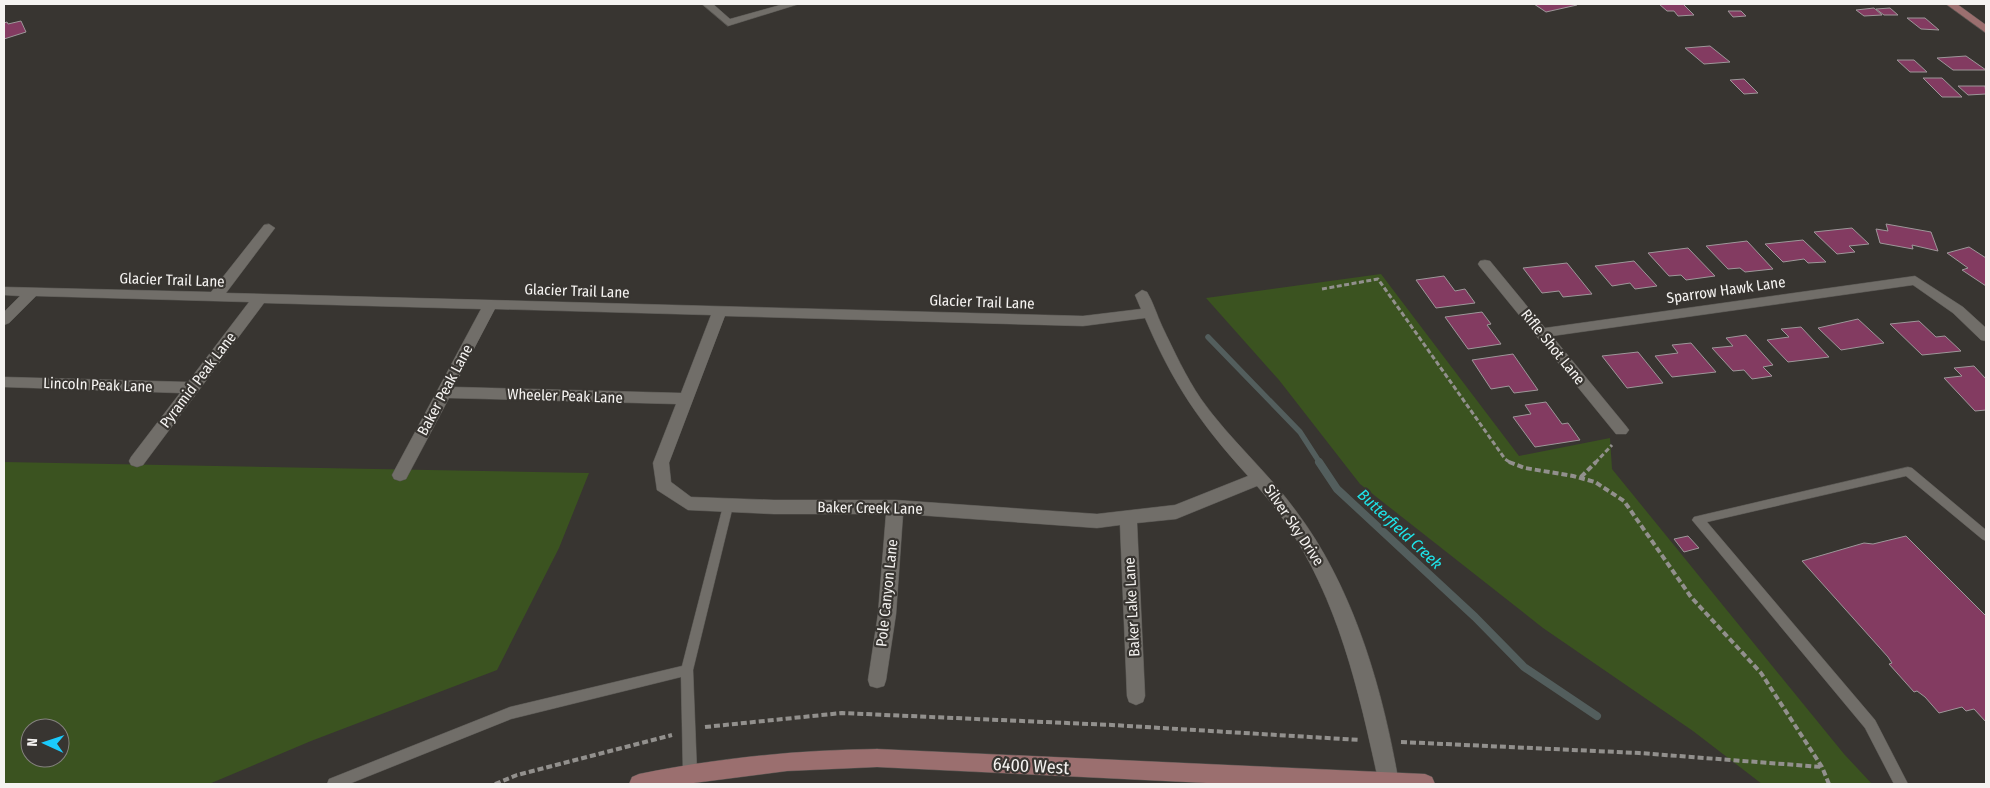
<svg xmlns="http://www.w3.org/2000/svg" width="1990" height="788" viewBox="0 0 1990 788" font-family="'Fira Sans Condensed',sans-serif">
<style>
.green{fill:#3b5320;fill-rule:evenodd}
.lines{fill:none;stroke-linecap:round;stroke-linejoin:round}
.stream-far1{stroke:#535e5d;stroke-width:5.5}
.stream{stroke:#535e5d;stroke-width:8}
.building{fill:#833b61;stroke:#9d9799}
.lane-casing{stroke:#575551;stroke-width:1}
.street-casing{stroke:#575551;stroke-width:1}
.secondary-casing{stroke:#575551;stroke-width:1}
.path-far1{stroke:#92908d;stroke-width:3;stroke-dasharray:5 2.5;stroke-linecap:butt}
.path{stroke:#92908d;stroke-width:4;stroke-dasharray:6 3;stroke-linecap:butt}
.lane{fill:#716e69;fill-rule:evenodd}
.street{fill:#716e69;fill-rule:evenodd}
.secondary{fill:#9b6f6f;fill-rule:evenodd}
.labels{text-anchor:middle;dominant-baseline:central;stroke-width:4.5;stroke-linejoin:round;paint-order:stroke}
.street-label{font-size:15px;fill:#f5f3f1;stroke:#383531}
.water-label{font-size:16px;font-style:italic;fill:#1ee6ec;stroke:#383531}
.near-street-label{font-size:18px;fill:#f5f3f1;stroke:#383531}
</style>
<rect width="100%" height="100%" fill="#383531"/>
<g class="green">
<polygon points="1381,274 1519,456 1610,438 1612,469 1844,754 1872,784 1762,784 1693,731 1543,628 1360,484 1279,380 1206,298"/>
<path d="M 4,462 L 589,473 L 559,548 L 497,670 L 311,741 L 209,784 L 4,784 ZM 30,728 L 60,728 L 60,758 L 30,758 Z"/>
</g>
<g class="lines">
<polyline class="stream-far1" points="1208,337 1300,432 1320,463"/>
<polyline class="stream" points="1319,462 1337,489 1475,617 1524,667 1597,716"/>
</g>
<g class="building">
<polygon points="1534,4 1576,4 1577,5 1546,12"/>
<polygon points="1659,4 1683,4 1694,15 1678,16 1674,11 1667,11"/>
<polygon points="1874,8 1882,15 1864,16 1856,10"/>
<polygon points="1890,8 1898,15 1884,15 1876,9"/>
<polygon points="1728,11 1741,11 1746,16 1733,17"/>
<polygon points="1907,18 1925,18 1939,30 1921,29"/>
<polygon points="21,21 26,32 4,39 4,23 7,22 8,24"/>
<polygon points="1710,46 1730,62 1704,64 1685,48"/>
<polygon points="1966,56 1986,70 1953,70 1937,58"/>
<polygon points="1897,60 1914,60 1927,72 1910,72"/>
<polygon points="1923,78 1942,78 1962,97 1942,97"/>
<polygon points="1744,79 1758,93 1744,94 1730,80"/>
<polygon points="1958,86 1985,86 1986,94 1968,95"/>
<polygon points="1886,224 1931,232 1938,251 1912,245 1913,249 1880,243 1876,229 1888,231"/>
<polygon points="1852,228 1869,244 1849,246 1855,252 1837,254 1814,232"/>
<polygon points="1803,240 1826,262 1808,263 1804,259 1783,262 1765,244"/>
<polygon points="1747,241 1773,269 1745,272 1740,268 1728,269 1706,246"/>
<polygon points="1969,247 1986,258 1986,286 1962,270 1968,268 1947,253"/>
<polygon points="1688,248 1715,276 1686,280 1681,275 1669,276 1648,253"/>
<polygon points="1634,261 1657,286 1635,289 1630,283 1612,286 1595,266"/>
<polygon points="1567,263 1592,294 1563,297 1559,291 1542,293 1523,268"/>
<polygon points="1444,276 1455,291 1465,289 1475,303 1436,308 1416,280"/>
<polygon points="1482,312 1491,324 1487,325 1501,344 1468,349 1445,317"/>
<polygon points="1858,319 1884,343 1841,350 1818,328"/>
<polygon points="1919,321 1936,337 1945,336 1961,351 1922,355 1890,324"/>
<polygon points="1801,327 1829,357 1788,362 1767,340 1789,337 1781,329"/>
<polygon points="1746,335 1773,365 1763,367 1772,376 1752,379 1744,370 1733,371 1712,348 1733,346 1726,338"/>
<polygon points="1691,343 1716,372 1672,377 1655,356 1678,353 1672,345"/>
<polygon points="1638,352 1663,383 1627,388 1602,356"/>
<polygon points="1513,354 1538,390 1514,393 1509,386 1491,389 1472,360"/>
<polygon points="1974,366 1986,379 1986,410 1975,411 1944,378 1962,376 1954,368"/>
<polygon points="1546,402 1562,424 1568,423 1580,440 1535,447 1513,417 1531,414 1525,405"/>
<polygon points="1688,536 1699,548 1684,552 1674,539"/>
<polygon points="1906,536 1986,616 1986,722 1974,709 1966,711 1962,707 1939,713 1925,697 1917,691 1914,692 1889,664 1892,663 1888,657 1802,561 1864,543 1873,544"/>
</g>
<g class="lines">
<defs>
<g id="lane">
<polygon points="1908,467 1912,468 1986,530 1986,541 1982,539 1906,476 1707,522 1875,720 1908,784 1894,784 1865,728 1692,520 1694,517 1698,516"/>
<polygon points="728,502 732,503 733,506 693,670 697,773 695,778 690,779 685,778 683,773 681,677 511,719 349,784 327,784 329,779 510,707 682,666 723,506 724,503"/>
</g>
<g id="street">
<polygon points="702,4 713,4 730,19 784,4 799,4 728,26"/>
<path d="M 269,224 L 275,228 L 226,293 L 1083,316 L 1141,309 L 1135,295 L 1142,290 L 1147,292 C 1153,302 1157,315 1162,326 C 1174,351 1186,377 1201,399 C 1230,440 1267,471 1296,511 C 1354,588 1383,690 1399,784 L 1379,784 C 1356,677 1332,571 1257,486 L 1176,519 L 1137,523 L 1145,696 L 1143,702 L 1136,705 L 1129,702 L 1127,696 L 1120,525 L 1097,528 L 903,514 L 896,614 L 886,680 L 884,686 L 877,688 L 870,686 L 868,680 L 878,614 L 886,514 L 774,514 L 688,510 L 657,490 L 653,463 L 676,404 L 449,398 L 406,479 L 400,481 L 394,479 L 392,475 L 481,309 L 264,303 L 143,465 L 137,467 L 131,465 L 129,461 L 131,457 L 180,393 L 4,387 L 4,377 L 188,382 L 249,302 L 36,296 L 9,323 L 4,325 L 4,312 L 20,296 L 4,295 L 4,287 L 211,292 L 264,225 ZM 495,309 L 711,315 L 681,393 L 454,387 ZM 725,316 L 1083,326 L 1145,318 C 1173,384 1200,423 1248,476 L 1175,505 L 1097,514 L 895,500 L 774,500 L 691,497 L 671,482 L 669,463 Z"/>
<polygon points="1485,260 1490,261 1545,328 1915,276 1963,307 1986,328 1986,341 1981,340 1953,313 1913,285 1552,336 1626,426 1629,430 1626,434 1616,434 1480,267 1478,264 1480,261"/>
</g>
<g id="secondary">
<polygon points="1946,4 1957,4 1986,25 1986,33"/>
<path d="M 877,749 L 1425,774 L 1432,777 L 1435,784 L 1227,784 L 877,767 L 787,771 L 686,784 L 629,784 L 632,777 L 639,774 C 718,758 796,750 877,749 Z"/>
</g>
</defs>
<use href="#lane" class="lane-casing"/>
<use href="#street" class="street-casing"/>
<use href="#secondary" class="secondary-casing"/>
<g class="path-far1">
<polyline points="1322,289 1378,279 1505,459 1511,463"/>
<polyline points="1595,463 1612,445"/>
</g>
<g class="path">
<polyline points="1509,462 1525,468 1573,476 1595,482 1624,501 1691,597 1761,673 1822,767 1829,784"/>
<polyline points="1581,477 1596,462"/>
<polyline points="705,727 842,713 1112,725 1360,740"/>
<polyline points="1401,742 1639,753 1822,767"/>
<polyline points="495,784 517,775 672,735"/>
</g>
<use href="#lane" class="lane"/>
<use href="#street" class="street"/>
<use href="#secondary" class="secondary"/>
</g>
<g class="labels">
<g class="street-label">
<text transform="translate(172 280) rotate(2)">Glacier Trail Lane</text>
<text transform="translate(1726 290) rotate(-8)">Sparrow Hawk Lane</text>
<text transform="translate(577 291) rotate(2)">Glacier Trail Lane</text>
<text transform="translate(982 302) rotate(2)">Glacier Trail Lane</text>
<text transform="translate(1553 347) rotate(51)">Rifle Shot Lane</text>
<text transform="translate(198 380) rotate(-53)">Pyramid Peak Lane</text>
<text transform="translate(98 385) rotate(2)">Lincoln Peak Lane</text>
<text transform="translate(445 390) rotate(-62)">Baker Peak Lane</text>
<text transform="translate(565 396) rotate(2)">Wheeler Peak Lane</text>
<text transform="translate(870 508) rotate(1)">Baker Creek Lane</text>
<text transform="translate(1294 525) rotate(56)">Silver Sky Drive</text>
<text transform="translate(887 593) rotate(-84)">Pole Canyon Lane</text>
<text transform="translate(1132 607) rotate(-93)">Baker Lake Lane</text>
</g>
<g class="water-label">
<text transform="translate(1400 529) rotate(43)">Butterfield Creek</text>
</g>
<g class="near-street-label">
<text transform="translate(1031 766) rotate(3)">6400 West</text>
</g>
</g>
<rect width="1990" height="788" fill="none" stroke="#f5f3f1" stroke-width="10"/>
<g transform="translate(45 743) rotate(273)"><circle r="24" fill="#383531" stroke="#84817e"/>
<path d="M0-4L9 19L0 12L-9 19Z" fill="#1bcafc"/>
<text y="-8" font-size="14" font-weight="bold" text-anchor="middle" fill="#f5f3f1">N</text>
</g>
</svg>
